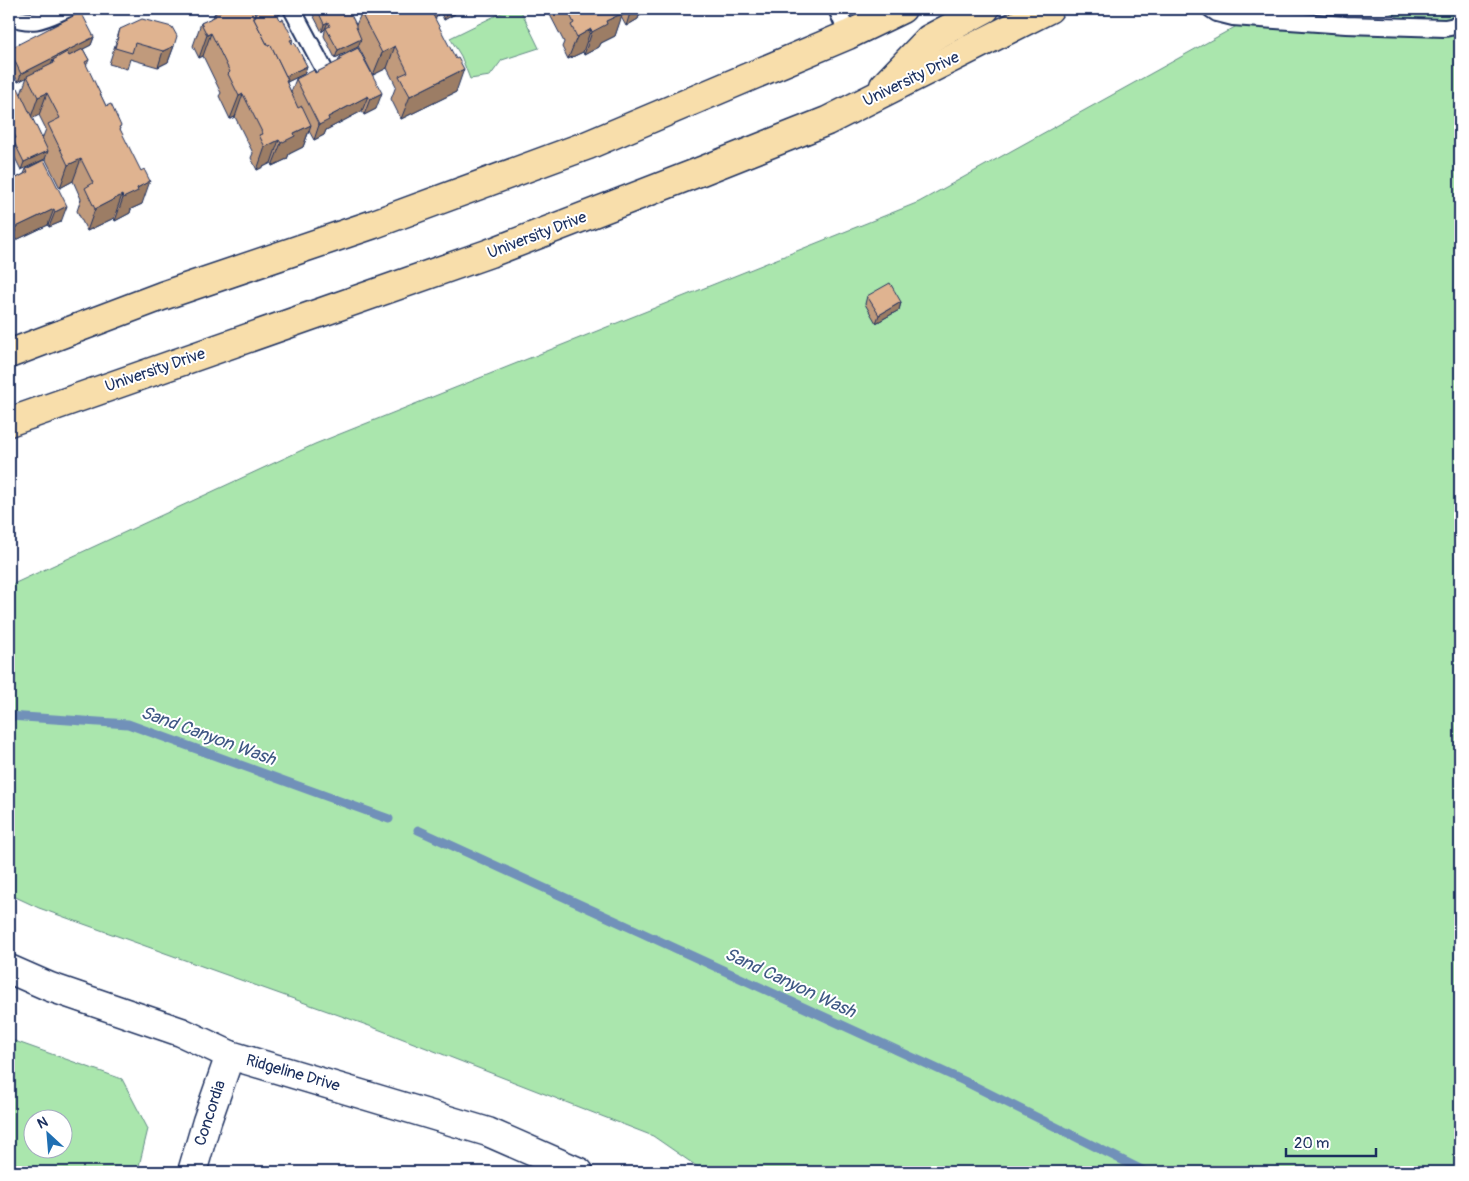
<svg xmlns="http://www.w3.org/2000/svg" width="1469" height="1181" viewBox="0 0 1469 1181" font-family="Pangolin,sans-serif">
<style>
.green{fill:#aae6ad;stroke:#628a86;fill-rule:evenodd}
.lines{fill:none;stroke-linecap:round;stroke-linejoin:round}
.stream{stroke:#7191b9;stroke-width:9}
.service-casing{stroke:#1b2f5e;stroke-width:20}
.minor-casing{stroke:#1b2f5e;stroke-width:31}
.tertiary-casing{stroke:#1b2f5e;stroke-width:31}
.primary-casing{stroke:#1b2f5e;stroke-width:31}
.service{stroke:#fff;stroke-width:16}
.minor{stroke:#fff;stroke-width:28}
.tertiary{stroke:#fff;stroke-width:28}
.primary{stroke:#f8deab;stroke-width:28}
.wall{fill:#c09a7c;stroke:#1b2f5e;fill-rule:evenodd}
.shaded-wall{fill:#9c7d65;stroke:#1b2f5e}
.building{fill:#dfb390;stroke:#1b2f5e}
.labels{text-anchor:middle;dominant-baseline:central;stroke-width:4;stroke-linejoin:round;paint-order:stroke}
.street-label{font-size:16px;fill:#1b2f5e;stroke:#fff}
.water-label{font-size:18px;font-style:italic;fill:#3f5884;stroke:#fff}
</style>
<rect width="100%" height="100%" fill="#fff"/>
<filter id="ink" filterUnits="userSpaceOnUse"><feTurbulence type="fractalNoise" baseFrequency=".02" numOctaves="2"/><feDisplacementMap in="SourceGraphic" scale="10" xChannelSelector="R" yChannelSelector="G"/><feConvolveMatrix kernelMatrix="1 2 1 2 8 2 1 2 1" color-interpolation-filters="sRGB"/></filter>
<g filter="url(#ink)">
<g class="green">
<polygon points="509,9 520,9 539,48 502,60 490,76 470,79 461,56 450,38"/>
<polygon points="1384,9 1460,9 1460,1172 705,1172 653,1136 375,1028 39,908 9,894 9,586 315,444 919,202 1244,22 1433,37"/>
<path d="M 9,1039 L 122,1079 L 148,1129 L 139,1166 L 167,1172 L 9,1172 ZM 62,1118 L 62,1148 L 32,1148 L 32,1118 Z"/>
</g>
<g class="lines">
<g class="stream">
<polyline points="9,716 128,724 389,819"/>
<polyline points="418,830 964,1081 1146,1172"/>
</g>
<defs>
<g id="service">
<polyline points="292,9 325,71"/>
<polyline points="837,9 848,35"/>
<polyline points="1211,9 1217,13 1233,17 1346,25 1445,28 1455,26 1460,23"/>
<path d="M 9,16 C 34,26 44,19 67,9"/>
</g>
<polyline id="minor" points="192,1172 207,1121 230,1055"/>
<polyline id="tertiary" points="9,969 50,987 181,1032 230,1055 488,1132 579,1172"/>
<g id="primary">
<polyline points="884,86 929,39 985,9"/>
<polyline points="9,354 162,296 374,224 588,145 848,35 902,9"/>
<polyline points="9,422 490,253 699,172 827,121 1049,9"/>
</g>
</defs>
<use href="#service" class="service-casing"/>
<use href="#minor" class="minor-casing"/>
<use href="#tertiary" class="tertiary-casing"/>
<use href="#primary" class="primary-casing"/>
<use href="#service" class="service"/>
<use href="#minor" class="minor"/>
<use href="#tertiary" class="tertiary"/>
<use href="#primary" class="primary"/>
</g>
<g class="wall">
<polygon points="312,9 348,9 356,25 360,16 356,9 436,9 438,13 435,19 456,92 401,119 391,99 396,86 387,68 373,75 358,46 335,58 324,36 325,31 325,29 322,32 311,11"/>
<polygon points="439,9 459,9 457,10 455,14 444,20"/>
<polygon points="547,9 653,9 639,16 638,19 626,26 621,17 615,36 601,43 599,47 584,55 583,52 568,59 562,47 564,42"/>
<polygon points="214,14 255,14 279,18 293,39 292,43 307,66 304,74 287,82 287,84 291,92 296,79 315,73 338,62 340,57 358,48 376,109 364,115 362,111 326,130 324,135 314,140 309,131 303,147 289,154 287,159 272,166 271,163 257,170 251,158 253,153 235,117 230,119 219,96 221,93 203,56 199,58 193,46 201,23 213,18"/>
<polygon points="120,29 174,46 168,62 158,67 130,59 127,69 109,64 115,45"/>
<path d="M 94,37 L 91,45 L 83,49 L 89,60 L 86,66 L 106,106 L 120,129 L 142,204 L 131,209 L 130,213 L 115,221 L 114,218 L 87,231 L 77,211 L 81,199 L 73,181 L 60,188 L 45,158 L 21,170 L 10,148 L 12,143 L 11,142 L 9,143 L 9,93 L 21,94 L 27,77 L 18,82 L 9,63 L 9,49 ZM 39,115 L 46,129 L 42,139 L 32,118 Z"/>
<polygon points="44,160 61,222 49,227 48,225 12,242 10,247 9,248 9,182 24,174 26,169"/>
<polygon points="867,296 901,302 899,310 876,323 865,304"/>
</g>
<g class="shaded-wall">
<polygon points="448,9 459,9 457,10 455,14 444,20"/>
<polygon points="635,9 653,9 639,16 638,19 626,26 631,10"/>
<polygon points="438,13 429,35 433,15"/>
<polygon points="623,13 615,36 601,43 599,47 584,55 592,32 606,21"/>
<polygon points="328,22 325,29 322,32 324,24"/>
<polygon points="591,29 583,52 568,59 577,37"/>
<polygon points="211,33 203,56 199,58 207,35"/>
<polygon points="94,37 91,45 54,64 53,60 51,65 18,82 21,74"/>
<polygon points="361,39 358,47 335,58 338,50"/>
<polygon points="174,46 168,62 158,67 163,51"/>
<polygon points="395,46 387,68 373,75 382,53"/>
<polygon points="307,66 304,74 287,82 280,103 282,78"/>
<polygon points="464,69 456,92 401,119 410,96"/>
<polygon points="47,93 39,115 30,120 38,97"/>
<polygon points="382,93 376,109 364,115 370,99"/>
<polygon points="243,94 235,117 230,119 239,96"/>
<polygon points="368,96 362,111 326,130 324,135 314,140 319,125 328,117"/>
<polygon points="311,125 303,147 289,154 287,159 272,166 281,143 294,133"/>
<polygon points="14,134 11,142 9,143 9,140 10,136"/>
<polygon points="279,140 271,163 257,170 265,147"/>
<polygon points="48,151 45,159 21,170 24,162"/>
<polygon points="81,159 73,181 60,188 68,165"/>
<polygon points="150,181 142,204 131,209 130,213 115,221 123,198 137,188"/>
<polygon points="122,195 114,218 87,231 95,209"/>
<polygon points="67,206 61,222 49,227 55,212"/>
<polygon points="54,209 48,225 12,242 10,247 9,248 9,235 14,228"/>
<polygon points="901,302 899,310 876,323 879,315"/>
</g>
<g class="building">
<polygon points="225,9 252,9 256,15 253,17 268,46 271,45 288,80 286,81 298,108 302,106 311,125 294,133 295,136 281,143 279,140 265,147 259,135 263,134 243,94 239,96 228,74 230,72 211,33 207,35 201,23 216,16 214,14"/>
<polygon points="265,9 278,9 281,14 278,15 280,20 283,19 293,39 290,40 293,45 295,43 307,66 286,76 271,45 268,46 254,19 256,15 255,14"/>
<polygon points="317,9 348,9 356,25 356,27 361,39 338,50 326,28 330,26 328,22 324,24"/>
<polygon points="369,9 436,9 438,13 433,15 456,59 458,58 464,69 410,96 399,76 408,72 395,46 382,53 361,13"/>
<polygon points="567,9 621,9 623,13 606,21 607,24 592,32 591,29 577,37 571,25 574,23"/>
<polygon points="81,12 94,37 21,74 9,49"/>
<polygon points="142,19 172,27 177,36 174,46 163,51 135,43 132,53 115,48 120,29"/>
<polygon points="358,48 382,93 370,99 368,96 328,117 329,120 319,125 296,79 314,70 315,73 341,60 340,57"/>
<polygon points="83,49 89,60 85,62 106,106 111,104 121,126 119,127 141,171 144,169 150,181 137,188 138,191 123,198 122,195 95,209 85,188 93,183 81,159 68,165 48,124 60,118 47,93 38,97 27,76 54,63 53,60 67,52 69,56"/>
<polygon points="18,88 48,151 24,162 13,140 16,138 14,134 10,136 9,133 9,93"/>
<polygon points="44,160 67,206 55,212 54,209 14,228 16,231 9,235 9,182 28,172 26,169"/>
<polygon points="890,283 901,302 879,315 867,296"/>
</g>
</g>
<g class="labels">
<g class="street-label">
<text transform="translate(911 79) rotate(-26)">University Drive</text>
<text transform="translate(537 235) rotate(-21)">University Drive</text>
<text transform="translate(155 370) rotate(-19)">University Drive</text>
<text transform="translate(293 1073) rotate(16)">Ridgeline Drive</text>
<text transform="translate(210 1113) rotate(-72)">Concordia</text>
</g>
<g class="water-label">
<text transform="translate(208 736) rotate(20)">Sand Canyon Wash</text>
<text transform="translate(790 983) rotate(25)">Sand Canyon Wash</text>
</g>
</g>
<rect width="1469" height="1181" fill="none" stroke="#fff" stroke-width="30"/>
<rect x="15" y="15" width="1439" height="1151" fill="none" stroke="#1b2f5e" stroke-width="2" filter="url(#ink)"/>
<g transform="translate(48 1134) rotate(334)"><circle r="24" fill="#ffffff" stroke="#a4acbf"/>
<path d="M0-4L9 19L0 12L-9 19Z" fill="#1f6fb2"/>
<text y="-8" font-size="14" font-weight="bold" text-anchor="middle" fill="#1b2f5e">N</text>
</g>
<path d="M1286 1148v8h90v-8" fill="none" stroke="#1b2f5e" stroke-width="2.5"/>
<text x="1294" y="1148" font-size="15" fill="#1b2f5e" stroke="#ffffff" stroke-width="4" paint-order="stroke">20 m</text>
</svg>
